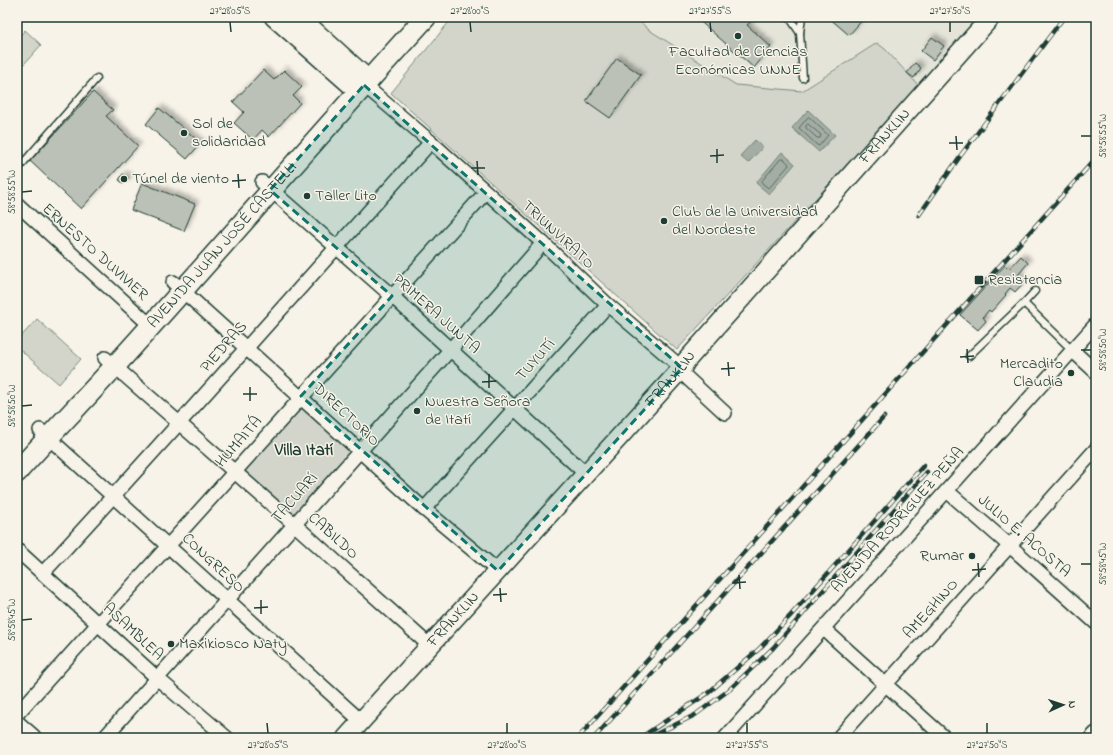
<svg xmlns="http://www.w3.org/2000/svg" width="1113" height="755" viewBox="0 0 1113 755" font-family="'Indie Flower',sans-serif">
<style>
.built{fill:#e5e4d9}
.green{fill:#d3d5ca;stroke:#79897f}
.water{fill:#a4ada3;stroke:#6f8077}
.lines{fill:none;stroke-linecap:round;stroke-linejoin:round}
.shore{stroke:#546a60;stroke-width:1}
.building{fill:#bbc1b6;stroke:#1f3d34;filter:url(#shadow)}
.lane-casing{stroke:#1f3d34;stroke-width:9}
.street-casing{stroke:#1f3d34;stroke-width:16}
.secondary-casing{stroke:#1f3d34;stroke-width:21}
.primary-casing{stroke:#1f3d34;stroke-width:23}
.lane{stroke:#f7f3e8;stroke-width:6}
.street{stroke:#f7f3e8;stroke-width:13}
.secondary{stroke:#f7f3e8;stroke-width:18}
.primary{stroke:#f7f3e8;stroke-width:20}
.rail-casing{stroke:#1f3d34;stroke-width:4.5}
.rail{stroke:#f7f3e8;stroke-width:3;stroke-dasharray:9;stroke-linecap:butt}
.marked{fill:#0f766e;fill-opacity:0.2;stroke:#0f766e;stroke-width:3;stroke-dasharray:8 5;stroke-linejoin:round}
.ticks{fill:none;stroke:#1f3d34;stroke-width:1.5}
.poi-dot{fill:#1f3d34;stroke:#f7f3e8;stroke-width:1.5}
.labels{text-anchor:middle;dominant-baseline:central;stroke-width:3;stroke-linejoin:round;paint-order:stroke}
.poi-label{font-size:16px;fill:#1f3d34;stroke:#f7f3e8;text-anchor:start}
.street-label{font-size:16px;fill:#1f3d34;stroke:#f7f3e8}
.neighbourhood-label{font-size:17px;font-weight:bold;fill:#1f3d34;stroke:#f7f3e8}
.neatline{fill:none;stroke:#1f3d34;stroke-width:1.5}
.ticks-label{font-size:10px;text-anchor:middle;fill:#1f3d34}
</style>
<defs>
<filter id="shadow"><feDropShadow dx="3.5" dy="-3.5" stdDeviation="2" flood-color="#0004"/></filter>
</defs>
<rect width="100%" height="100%" fill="#f7f3e8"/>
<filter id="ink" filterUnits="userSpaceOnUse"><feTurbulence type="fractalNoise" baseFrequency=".025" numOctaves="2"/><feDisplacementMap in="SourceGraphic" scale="8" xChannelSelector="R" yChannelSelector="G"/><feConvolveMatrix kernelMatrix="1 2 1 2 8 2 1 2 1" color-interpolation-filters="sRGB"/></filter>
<g filter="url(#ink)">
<polygon class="built" points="635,17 980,17 919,86 885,49 877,43 802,91 736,85 649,30"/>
<g class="green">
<polygon points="453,17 635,17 649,30 736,85 802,91 877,43 885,49 919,86 677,350 391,93"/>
<polygon points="25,30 41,45 17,72 17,39"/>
<polygon points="37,319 81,359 59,384 17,347 17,341"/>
<polygon points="301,405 352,450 294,517 243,471"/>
</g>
<g class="water">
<polygon points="808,110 835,135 819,152 792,128"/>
<polygon points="755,140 763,147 748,163 740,156"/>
<polygon points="782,152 795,164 769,194 756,183"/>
</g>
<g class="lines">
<g class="shore">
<polygon points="809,117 828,135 819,146 817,145 799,128 807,118"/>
<polygon points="808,124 821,135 820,138 817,138 806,128 806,126"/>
<polygon points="781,159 784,159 788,163 789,165 770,187 768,188 762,183 762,181"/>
</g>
</g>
<g class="building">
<polygon points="695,17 756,17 747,25 771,47 754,68"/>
<polygon points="828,17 865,17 849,35"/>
<polygon points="932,37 944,46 933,60 921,51"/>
<polygon points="617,58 641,75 610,118 586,101"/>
<polygon points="915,63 921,68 914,78 907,73"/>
<polygon points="263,70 274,80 284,70 302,87 293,96 300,103 269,137 262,130 253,140 234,123 244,112 233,102"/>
<polygon points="93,92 113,110 106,116 138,146 81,209 30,161"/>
<polygon points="159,108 201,143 187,159 146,124"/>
<polygon points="123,174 129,178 124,184 119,180"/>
<polygon points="142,183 195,204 184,231 131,210"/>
<polygon points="1021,256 1028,263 1018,275 1025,281 1015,292 1010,288 1005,294 1006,295 991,312 989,310 983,317 986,321 978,330 960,315 1005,265 1009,269"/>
</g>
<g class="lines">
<defs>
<g id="lane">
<polyline points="789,17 800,33"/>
<polyline points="802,17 800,33 803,78"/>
<polyline points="17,170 97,78"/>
<polyline points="1024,303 1072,350"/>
<polyline points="969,356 1024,303 1035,291"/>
</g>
<g id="street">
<polyline points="364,85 431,142 543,243 608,305 682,368 685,376 725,413"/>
<polyline points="262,182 392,296 586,474"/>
<polyline points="17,204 150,325"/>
<polyline points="173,282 424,509 498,571"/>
<polyline points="1072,350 1096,372"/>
<polyline points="105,358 294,524 430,646"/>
<polyline points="40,430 361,721"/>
<polyline points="947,491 1010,546 1096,623"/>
<polyline points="424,509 608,305"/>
<polyline points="17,550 157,678 227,738"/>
<path d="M 43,573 C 174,431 301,286 431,142"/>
<polyline points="824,629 945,738"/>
<polyline points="17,714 486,192"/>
<polyline points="104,738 450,350 543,243"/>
<polyline points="725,738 1096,324"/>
<polyline points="838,738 1096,449"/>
<polyline points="1091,738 1096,733"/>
</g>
<g id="secondary">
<polyline points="274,17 350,84 364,85 361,73 299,17"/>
<polyline points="17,725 32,738"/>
<path id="s1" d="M 346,738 L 682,368 L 686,361 L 991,17"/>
</g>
<g id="primary">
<path id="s2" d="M 17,472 C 49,436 83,401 115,366 C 220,250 321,132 426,17"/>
</g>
</defs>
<use href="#lane" class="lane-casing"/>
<use href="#street" class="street-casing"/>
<use href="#secondary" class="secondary-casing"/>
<use href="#primary" class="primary-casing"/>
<use href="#lane" class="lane"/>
<use href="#street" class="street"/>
<use href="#secondary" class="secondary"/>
<use href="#primary" class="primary"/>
<defs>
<g id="rail">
<polyline points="919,215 961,155 1064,17"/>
<polyline points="578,738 1096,158"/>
<polyline points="594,738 884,417"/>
<polyline points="640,738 708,693 759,649 791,615 924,465"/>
<polyline points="648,738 695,715 729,690 773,648 927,472"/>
</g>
</defs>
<use href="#rail" class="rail-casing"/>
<use href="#rail" class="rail"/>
</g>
</g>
<path class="marked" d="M 364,85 L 682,368 L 498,571 L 301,396 L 392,296 L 270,190 Z"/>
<path class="ticks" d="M 230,22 L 231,32M 470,22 L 471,32M 710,22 L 711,32M 950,22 L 950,32M 956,136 L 957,150M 1081,136 L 1091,136M 949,143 L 963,143M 717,149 L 717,163M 710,156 L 724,155M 477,161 L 478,175M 471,168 L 485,168M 238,174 L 239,188M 232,181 L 246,180M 22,192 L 32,191M 967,349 L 968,363M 1081,350 L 1091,350M 960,357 L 974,356M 728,362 L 729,376M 721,369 L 735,368M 489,374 L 489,388M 482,382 L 496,381M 250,387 L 250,401M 243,394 L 257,394M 22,406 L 32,405M 978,563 L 979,577M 1081,564 L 1091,564M 972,570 L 986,569M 739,575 L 740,589M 732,583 L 746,582M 500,588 L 501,602M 493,595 L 507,594M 261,600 L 261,614M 254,608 L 268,607M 22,620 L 32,619M 267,723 L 268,733M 507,723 L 507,733M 747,723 L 747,733M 987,723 L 987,733"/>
<g class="poi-dot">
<circle cx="738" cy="36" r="4"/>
<circle cx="184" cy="133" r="4"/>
<circle cx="124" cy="179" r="4"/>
<circle cx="307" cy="196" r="4"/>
<circle cx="664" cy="221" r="4"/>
<rect x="974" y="275" width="10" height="10" rx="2"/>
<circle cx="1071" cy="373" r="4"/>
<circle cx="417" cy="411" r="4"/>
<circle cx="972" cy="556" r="4"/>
<circle cx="171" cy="644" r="4"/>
</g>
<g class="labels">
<g class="poi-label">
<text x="738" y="52" text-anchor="middle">Facultad de Ciencias<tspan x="738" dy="18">Económicas UNNE</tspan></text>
<text x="192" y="124">Sol de<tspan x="192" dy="18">solidaridad</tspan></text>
<text x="132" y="179">Túnel de viento</text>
<text x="315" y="196">Taller Lito</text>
<text x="672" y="212">Club de la Universidad<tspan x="672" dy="18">del Nordeste</tspan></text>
<text x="988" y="280">Resistencia</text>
<text x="1063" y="364" text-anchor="end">Mercadito<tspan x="1063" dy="18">Claudia</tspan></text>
<text x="425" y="402">Nuestra Señora<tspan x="425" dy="18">de Itatí</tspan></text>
<text x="964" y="556" text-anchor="end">Rumar</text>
<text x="179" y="644">Maxikiosco Naty</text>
</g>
<g class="street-label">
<text stroke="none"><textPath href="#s1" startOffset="808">FRANKLIN</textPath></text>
<text transform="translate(558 235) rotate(43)">TRIUNVIRATO</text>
<text stroke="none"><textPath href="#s2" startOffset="306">AVENIDA JUAN JOSÉ CASTELLI</textPath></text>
<text transform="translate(95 252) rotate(42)">ERNESTO DUVIVIER</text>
<text transform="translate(436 314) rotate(42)">PRIMERA JUNTA</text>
<text transform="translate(224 347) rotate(-49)">PIEDRAS</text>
<text transform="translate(536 360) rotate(-48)">TUYUTÍ</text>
<text stroke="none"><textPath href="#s1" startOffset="484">FRANKLIN</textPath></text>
<text transform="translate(346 415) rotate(43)">DIRECTORIO</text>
<text transform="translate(239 442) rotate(-49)">HUMAITÁ</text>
<text transform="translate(295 498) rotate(-48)">TACUARÍ</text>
<text transform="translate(898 520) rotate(-48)">AVENIDA RODRÍGUEZ PEÑA</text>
<text transform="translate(333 536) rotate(42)">CABILDO</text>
<text transform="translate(1024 536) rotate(41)">JULIO E. ACOSTA</text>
<text transform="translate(213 563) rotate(43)">CONGRESO</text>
<text transform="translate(931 609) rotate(-48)">AMEGHINO</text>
<text stroke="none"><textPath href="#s1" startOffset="160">FRANKLIN</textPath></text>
<text transform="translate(133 632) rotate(43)">ASAMBLEA</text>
</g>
<g class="neighbourhood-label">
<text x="304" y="450">Villa Itatí</text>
</g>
</g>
<rect width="1113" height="755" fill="none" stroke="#f7f3e8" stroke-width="44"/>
<g transform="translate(1063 705) rotate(87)" stroke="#f7f3e8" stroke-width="3" paint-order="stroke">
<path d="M0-3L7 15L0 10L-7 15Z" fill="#1f3d34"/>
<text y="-6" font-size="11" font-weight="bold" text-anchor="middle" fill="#1f3d34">N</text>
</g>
<rect x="22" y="22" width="1069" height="711" class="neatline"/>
<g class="ticks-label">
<text x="230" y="14">27°28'05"S</text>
<text x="470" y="14">27°28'00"S</text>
<text x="710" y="14">27°27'55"S</text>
<text x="950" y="14">27°27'50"S</text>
<text transform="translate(1102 136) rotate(-90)" y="4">58°58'55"W</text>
<text transform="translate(11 192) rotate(-90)" y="4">58°58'55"W</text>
<text transform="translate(1102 350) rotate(-90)" y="4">58°58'50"W</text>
<text transform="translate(11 406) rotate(-90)" y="4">58°58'50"W</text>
<text transform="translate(1102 564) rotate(-90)" y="4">58°58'45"W</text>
<text transform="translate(11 620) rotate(-90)" y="4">58°58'45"W</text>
<text x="268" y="748">27°28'05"S</text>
<text x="507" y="748">27°28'00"S</text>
<text x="747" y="748">27°27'55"S</text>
<text x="987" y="748">27°27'50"S</text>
</g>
</svg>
